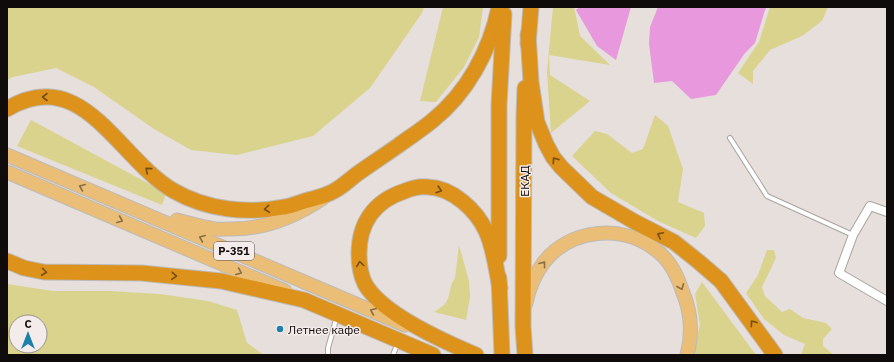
<svg xmlns="http://www.w3.org/2000/svg" width="894" height="362" viewBox="0 0 894 362" font-family="'IBM Plex Sans',sans-serif">
<style>
.green{fill:#d9d38d;fill-rule:evenodd}
.water{fill:#e899dd}
.lines{fill:none;stroke-linecap:round;stroke-linejoin:round}
.lane-casing{stroke:#aaa3a0;stroke-width:6}
.street-casing{stroke:#aaa3a0;stroke-width:10}
.primary-casing{stroke:#bcbbba;stroke-width:15}
.highway-casing{stroke:#bcbbba;stroke-width:17}
.lane{stroke:#fff;stroke-width:4}
.street{stroke:#fff;stroke-width:8}
.primary{stroke:#ebbe77;stroke-width:13}
.highway{stroke:#dd921c;stroke-width:15}
.oneway{stroke:#764e13}
.oneway2{stroke:#886d46}
.poi-dot{fill:#1c80ab;stroke:#f4ecea;stroke-width:1.5}
.labels{text-anchor:middle;dominant-baseline:central;stroke-width:3;stroke-linejoin:round;paint-order:stroke}
.shield{fill:#f4ecea;stroke:#534e4d;stroke-width:1}
.shield-label{font-size:11px;font-weight:bold;fill:#0e0b0a}
.street-label{font-size:12px;fill:#0e0b0a;stroke:#f4ecea}
.poi-label{font-size:12px;fill:#0e0b0a;stroke:#f4ecea;text-anchor:start}
</style>
<rect width="100%" height="100%" fill="#e6dfdc"/>
<g class="green">
<polygon points="7,7 424,7 422,13 370,88 313,136 237,155 191,150 154,129 94,87 56,68 13,77 7,80"/>
<polygon points="443,7 483,7 479,37 464,67 436,102 420,101"/>
<polygon points="553,7 574,7 580,36 610,65 549,55 550,75 590,101 551,133 547,72"/>
<polygon points="770,7 828,7 822,21 802,36 770,50 753,71 753,84 738,73 759,42"/>
<polygon points="655,115 668,126 683,169 678,202 704,213 705,226 696,238 658,221 611,193 572,156 595,131 607,134 632,153 643,149"/>
<polygon points="31,120 166,193 162,205 17,146"/>
<path d="M 459,245 L 469,281 L 470,297 L 466,320 L 434,312 C 437,310 442,307 445,304 C 451,296 449,285 455,278 Z"/>
<polygon points="767,250 774,250 776,258 762,287 765,296 782,312 790,309 803,318 826,323 832,329 823,339 823,346 834,355 801,355 805,344 784,335 764,319 746,293 758,275"/>
<polygon points="702,282 756,355 692,355 700,325 695,294"/>
<path d="M 7,284 L 53,291 L 109,291 L 160,294 L 208,301 L 237,310 L 247,343 L 264,355 L 7,355 ZM 16,322 L 40,322 L 40,346 L 16,346 Z"/>
</g>
<g class="water">
<polygon points="580,7 631,7 616,60 597,46 576,10"/>
<polygon points="658,7 766,7 755,43 745,53 716,95 691,99 672,81 654,83 649,44 650,27"/>
</g>
<g class="lines">
<defs>
<g id="lane">
<polyline points="730,138 767,196 853,235"/>
<polyline points="328,355 328,348 337,316"/>
<polyline points="393,355 398,342"/>
</g>
<polyline id="street" points="887,212 870,206 853,235 839,273 887,301"/>
<g id="primary">
<polyline points="7,155 405,325"/>
<polyline points="7,172 285,291"/>
<path d="M 177,220 C 188,223 199,226 210,228 C 216,230 222,229 228,229 C 263,230 295,217 323,198"/>
<path d="M 526,303 C 529,288 535,274 544,262 C 571,228 623,224 656,250 C 669,259 677,275 682,290 C 691,311 693,333 687,355"/>
</g>
<g id="highway">
<polyline points="528,34 531,82 537,122 546,144 553,157 561,167 592,197 635,222 674,242 699,262 721,281 775,355"/>
<polyline points="528,44 531,7"/>
<path d="M 7,109 C 83,63 118,159 174,191 C 207,210 247,214 284,207 C 292,206 300,202 308,200 C 315,198 325,196 332,192 C 341,188 349,180 357,174 C 371,164 385,155 399,145 C 410,137 421,130 432,121 C 467,93 490,51 499,7"/>
<polyline points="499,256 499,105 504,14"/>
<polyline points="7,261 24,268 44,272 141,273 221,281 304,300 433,355"/>
<polyline points="499,278 502,355"/>
<path d="M 476,355 C 445,342 382,314 365,284 C 361,276 359,264 359,254 C 359,223 374,201 405,191 C 412,188 420,186 428,187 C 453,188 476,210 486,231 C 494,248 496,269 500,288"/>
<polyline points="525,355 523,326 524,116 525,88"/>
</g>
</defs>
<use href="#lane" class="lane-casing"/>
<use href="#street" class="street-casing"/>
<use href="#primary" class="primary-casing"/>
<use href="#highway" class="highway-casing"/>
<use href="#lane" class="lane"/>
<use href="#street" class="street"/>
<use href="#primary" class="primary"/>
<use href="#highway" class="highway"/>
</g>
<defs><path id="oneway-chevron" d="M-2-3.5L2.5 0L-2 3.5" fill="none" stroke-width="1.6" stroke-linecap="round" stroke-linejoin="round"/></defs>
<g class="oneway">
<use href="#oneway-chevron" transform="translate(45 97) rotate(180)"/>
<use href="#oneway-chevron" transform="translate(555 160) rotate(-125)"/>
<use href="#oneway-chevron" transform="translate(148 170) rotate(-139)"/>
<use href="#oneway-chevron" transform="translate(439 190) rotate(17)"/>
<use href="#oneway-chevron" transform="translate(267 209) rotate(174)"/>
<use href="#oneway-chevron" transform="translate(660 235) rotate(-153)"/>
<use href="#oneway-chevron" transform="translate(360 264) rotate(-98)"/>
<use href="#oneway-chevron" transform="translate(44 272) rotate(7)"/>
<use href="#oneway-chevron" transform="translate(174 276) rotate(4)"/>
<use href="#oneway-chevron" transform="translate(753 323) rotate(-126)"/>
</g>
<g class="oneway2">
<use href="#oneway-chevron" transform="translate(82 187) rotate(-157)"/>
<use href="#oneway-chevron" transform="translate(120 220) rotate(23)"/>
<use href="#oneway-chevron" transform="translate(202 238) rotate(-157)"/>
<use href="#oneway-chevron" transform="translate(543 264) rotate(-52)"/>
<use href="#oneway-chevron" transform="translate(239 272) rotate(23)"/>
<use href="#oneway-chevron" transform="translate(681 287) rotate(68)"/>
<use href="#oneway-chevron" transform="translate(373 311) rotate(-157)"/>
</g>
<circle class="poi-dot" cx="280" cy="329" r="4"/>
<g class="labels">
<rect class="shield" x="214" y="242" width="40" height="18" rx="3"/>
<g class="shield-label">
<text x="234" y="251">Р-351</text>
</g>
<g class="street-label">
<text transform="translate(524 181) rotate(-90)">ЕКАД</text>
</g>
<g class="poi-label">
<text x="288" y="329">Летнее кафе</text>
</g>
</g>
<rect width="894" height="362" fill="none" stroke="#0e0b0a" stroke-width="16"/>
<g transform="translate(28 334)"><circle r="19" fill="#f4ecea" stroke="#989290"/>
<path d="M0-3L7 15L0 10L-7 15Z" fill="#1c80ab"/>
<text y="-6" font-size="11" font-weight="bold" text-anchor="middle" fill="#0e0b0a">С</text>
</g>
</svg>
